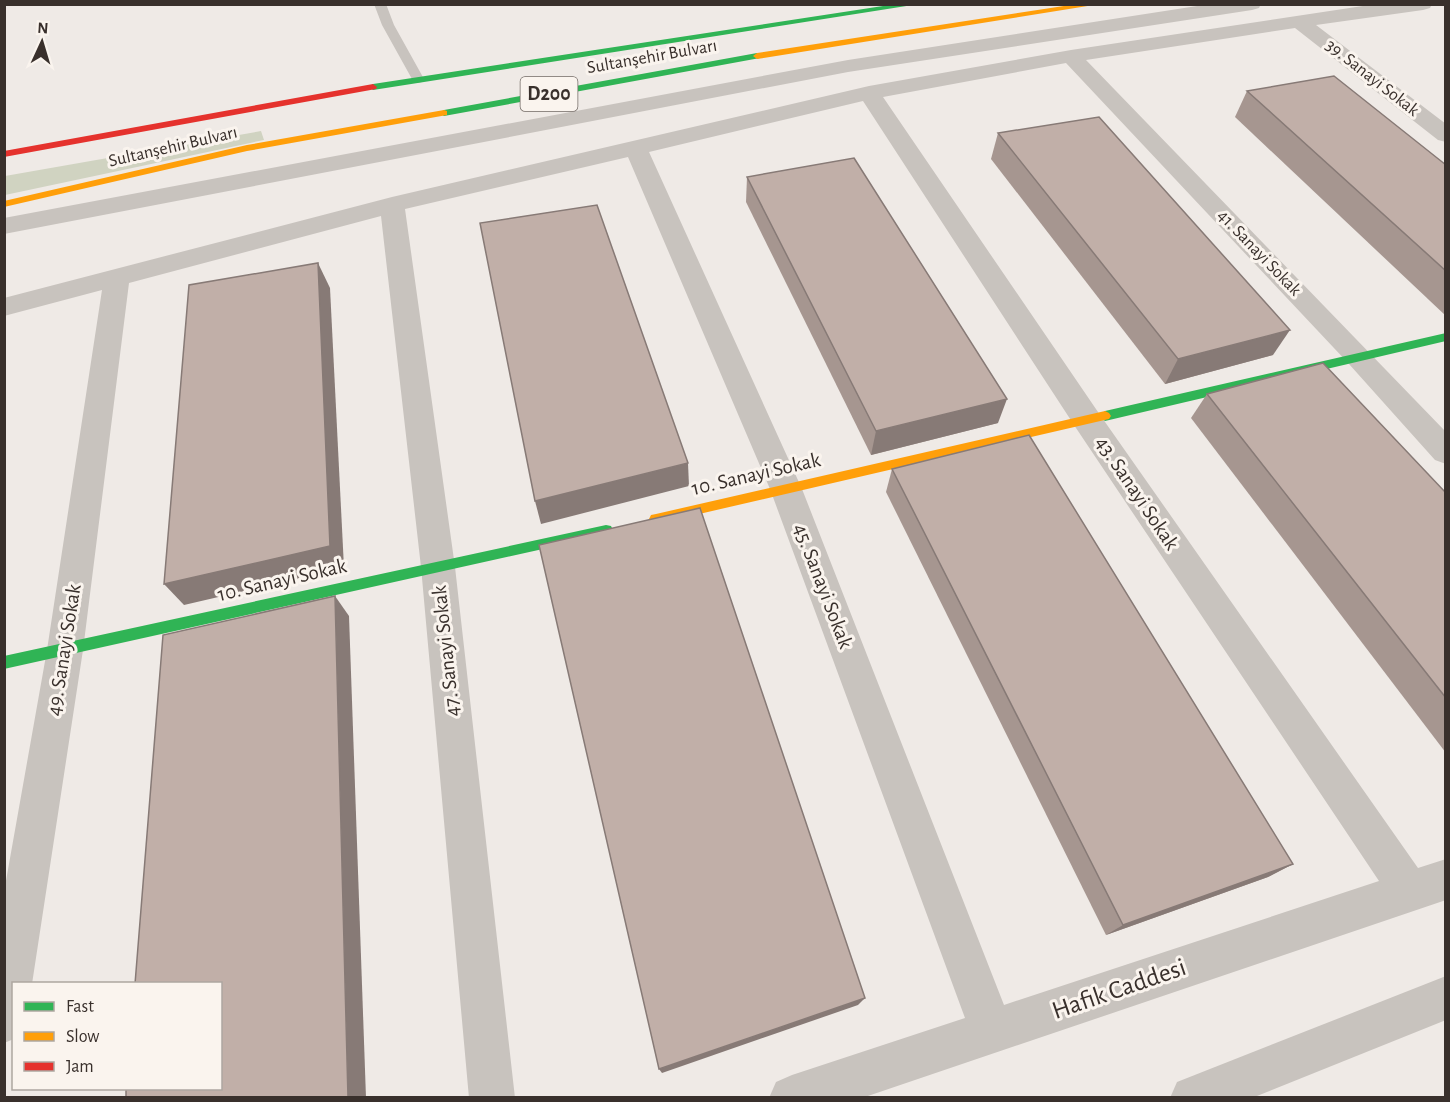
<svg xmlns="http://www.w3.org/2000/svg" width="1450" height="1102" viewBox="0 0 1450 1102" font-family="'Alegreya Sans',sans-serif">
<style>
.green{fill:#d0d3c1}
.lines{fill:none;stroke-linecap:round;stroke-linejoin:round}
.lane{fill:#c8c3be;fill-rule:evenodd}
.street{fill:#c8c3be;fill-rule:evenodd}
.fast{fill:#30b455;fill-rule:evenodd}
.slow{fill:#ff9f0a;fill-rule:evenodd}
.jam{fill:#e5322d;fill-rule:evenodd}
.wall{fill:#a69690}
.shaded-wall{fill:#877a76}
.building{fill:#c1afa8;stroke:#877a76;stroke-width:1.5}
.labels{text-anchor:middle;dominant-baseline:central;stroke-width:6;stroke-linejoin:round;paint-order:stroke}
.far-street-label{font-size:18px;fill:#39302c;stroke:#faf4ee}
.shield{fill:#faf4ee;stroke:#736b66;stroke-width:1.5}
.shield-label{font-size:20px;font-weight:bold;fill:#39302c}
.street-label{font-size:21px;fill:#39302c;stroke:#faf4ee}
.near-street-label{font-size:26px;fill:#39302c;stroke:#faf4ee}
</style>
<rect width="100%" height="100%" fill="#efeae6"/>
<polygon class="green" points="261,131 264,140 5,195 5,176"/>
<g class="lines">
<polygon class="lane" points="374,4 386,4 394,25 424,79 422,82 418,83 412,79 382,25"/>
<g class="street">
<polygon points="1210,4 1261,4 1259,8 1252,10 848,72 4,234 4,218 848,60"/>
<path d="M 1376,4 L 1432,4 L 1430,8 L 1423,10 L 1316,25 L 1446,124 L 1446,142 L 1438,140 L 1295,28 L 1086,60 L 1446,432 L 1446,464 L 1435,460 L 1349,364 L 1066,63 L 883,97 L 1098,412 L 1418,868 L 1446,859 L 1446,900 L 862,1098 L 769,1098 L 776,1082 L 792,1075 L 965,1018 L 770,489 L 628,157 L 405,209 L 455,567 L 515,1098 L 469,1098 L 421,567 L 381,216 L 129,283 L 83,650 L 32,984 L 14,984 L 14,1039 L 4,1043 L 4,892 L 47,650 L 102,290 L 4,316 L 4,298 L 392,197 L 869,86 L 1071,50 ZM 863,101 L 1076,428 L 1379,881 L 1004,1005 L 802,489 L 649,152 Z"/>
<polygon points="1446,976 1446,1020 1252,1098 1170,1098 1177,1082"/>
</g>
<g class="fast">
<polygon points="896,4 919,4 373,90 369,87 373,84"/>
<polygon points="757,53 760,54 760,58 444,116 439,113 444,110"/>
<polygon points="1446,333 1446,341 1105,421 1099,416 1105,411"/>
<polygon points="606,525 611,526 613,530 611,534 606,535 4,669 4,656"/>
</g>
<g class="slow">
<polygon points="1077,4 1100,4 757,59 753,56 757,53"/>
<polygon points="444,110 447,111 447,115 247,151 4,207 4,201 247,145"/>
<polygon points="1105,411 1109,413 1111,416 1109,419 656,524 651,523 649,519 651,515 656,514"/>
</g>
<polygon class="jam" points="373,84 377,87 376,89 4,157 4,151"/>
</g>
<g class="wall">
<polygon points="1247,91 1446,165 1446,316 1235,117"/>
<polygon points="998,133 1273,355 1165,384 991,159"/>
<polygon points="747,177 998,423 871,455 746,202"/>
<polygon points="1207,394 1446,493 1446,753 1191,418"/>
<polygon points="892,469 1293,864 1268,877 1106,935 886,492"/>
</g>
<g class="shaded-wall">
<polygon points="318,263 330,288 344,568 184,605 164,584"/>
<polygon points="1290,330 1273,355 1165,384 1178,359"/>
<polygon points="1007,399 998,423 871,455 876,431"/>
<polygon points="688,463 689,486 541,524 535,501"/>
<polygon points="335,596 349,616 366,1098 348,1098"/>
<polygon points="1293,864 1268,877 1106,935 1123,925"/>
<polygon points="865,998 858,1005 662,1073 659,1069"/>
</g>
<g class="building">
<polygon points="1334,76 1446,165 1446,271 1247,91"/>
<polygon points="1099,117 1290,330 1178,359 998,133"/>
<polygon points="854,158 1007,399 876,431 747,177"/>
<polygon points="597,205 688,463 535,501 480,223"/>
<polygon points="318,263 330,546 164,584 189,285"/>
<polygon points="1323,363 1446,493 1446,698 1207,394"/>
<polygon points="1029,435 1293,864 1123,925 892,469"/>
<polygon points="700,508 865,998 659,1069 539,545"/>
<polygon points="335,596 348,1098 126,1098 126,1089 220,1089 220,984 135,984 163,635"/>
</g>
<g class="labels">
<g class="far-street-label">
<text transform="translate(652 57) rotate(-10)">Sultanşehir Bulvarı</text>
<text transform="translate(1372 78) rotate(38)">39. Sanayi Sokak</text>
<text transform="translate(173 147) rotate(-13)">Sultanşehir Bulvarı</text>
<text transform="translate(1259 253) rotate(46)">41. Sanayi Sokak</text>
</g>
<rect class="shield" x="520.5" y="77" width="57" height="34" rx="4.5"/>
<g class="shield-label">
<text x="549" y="94">D200</text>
</g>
<g class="street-label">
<text transform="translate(756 474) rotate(-13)">10. Sanayi Sokak</text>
<text transform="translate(1137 493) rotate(56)">43. Sanayi Sokak</text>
<text transform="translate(282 580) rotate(-13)">10. Sanayi Sokak</text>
<text transform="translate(823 586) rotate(69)">45. Sanayi Sokak</text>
<text transform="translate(64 650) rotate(-81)">49. Sanayi Sokak</text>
<text transform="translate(446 651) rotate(-96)">47. Sanayi Sokak</text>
</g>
<g class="near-street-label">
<text transform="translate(1119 989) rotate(-19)">Hafik Caddesi</text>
</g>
</g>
<rect width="1450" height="1102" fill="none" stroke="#39302c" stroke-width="12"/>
<rect x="12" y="982" width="210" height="108" fill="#faf4ee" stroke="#ada6a0" stroke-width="1.5"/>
<rect x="24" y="1002" width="30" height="9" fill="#30b455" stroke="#ada6a0" stroke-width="1.5"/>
<text x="66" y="1012" font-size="18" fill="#39302c">Fast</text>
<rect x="24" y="1032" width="30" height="9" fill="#ff9f0a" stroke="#ada6a0" stroke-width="1.5"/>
<text x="66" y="1042" font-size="18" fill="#39302c">Slow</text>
<rect x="24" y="1062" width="30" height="9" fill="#e5322d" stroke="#ada6a0" stroke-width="1.5"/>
<text x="66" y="1072" font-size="18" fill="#39302c">Jam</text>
<g transform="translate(42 42) rotate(4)" stroke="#faf4ee" stroke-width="4.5" paint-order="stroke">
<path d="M0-4.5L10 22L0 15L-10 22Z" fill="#39302c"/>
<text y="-9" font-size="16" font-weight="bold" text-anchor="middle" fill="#39302c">N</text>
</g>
</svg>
